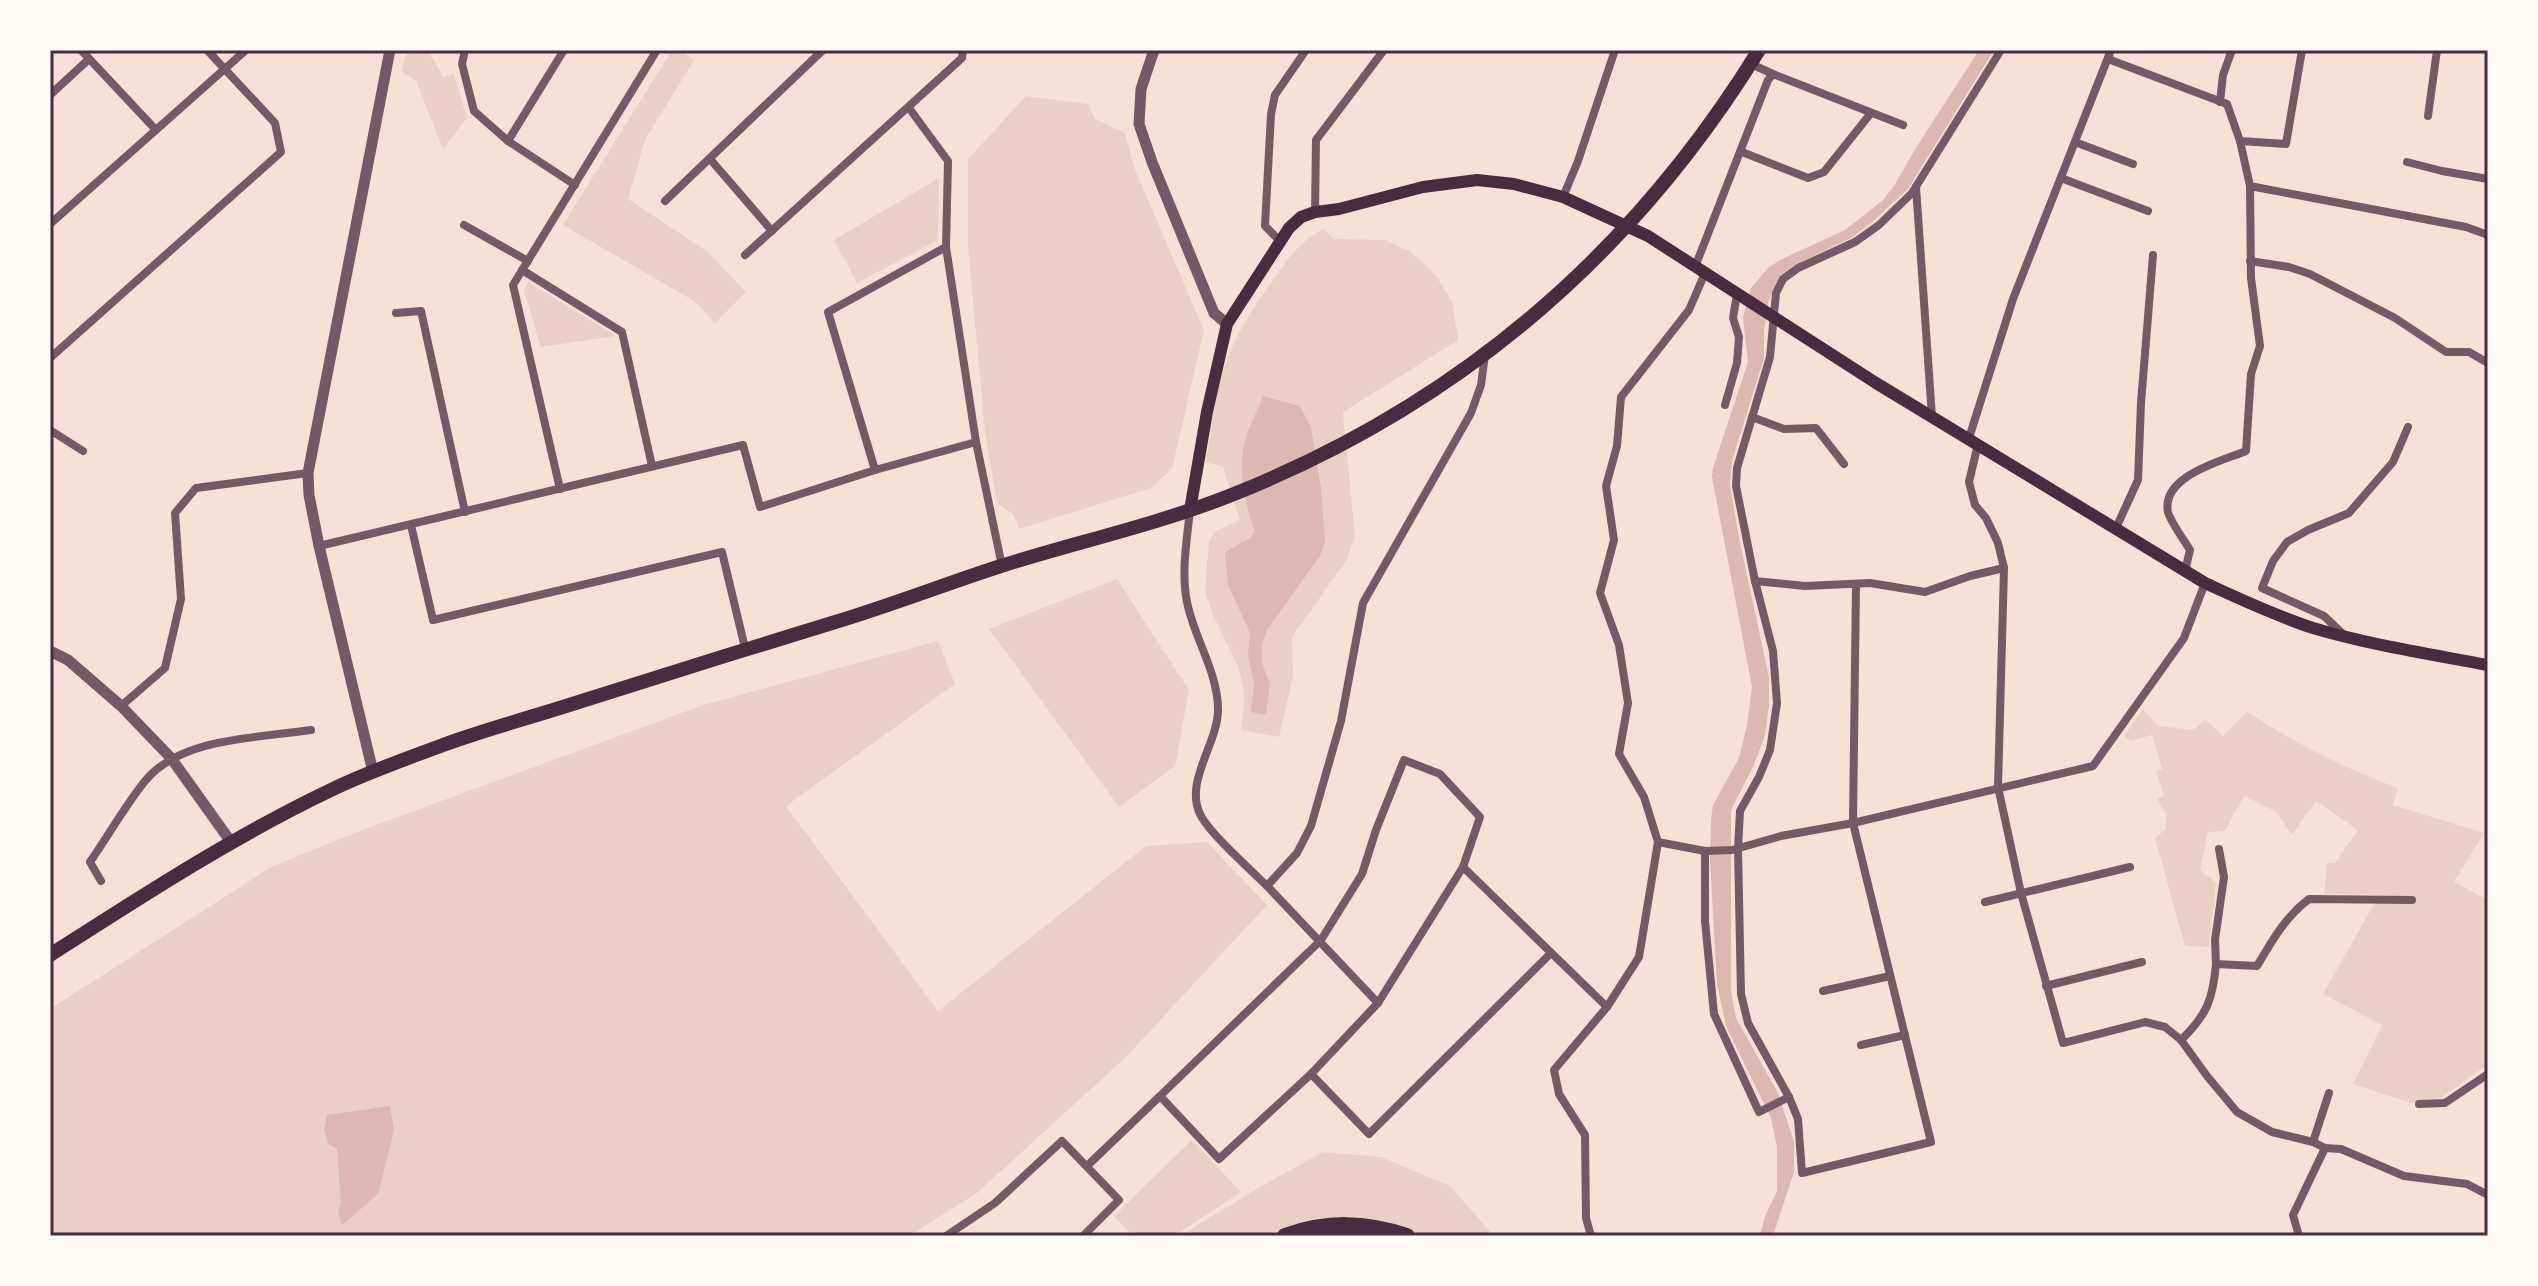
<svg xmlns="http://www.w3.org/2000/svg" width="2538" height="1286" viewBox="0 0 2538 1286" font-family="'Archivo Narrow',sans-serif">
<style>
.green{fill:#ebcfc5}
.water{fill:#dcb8b0}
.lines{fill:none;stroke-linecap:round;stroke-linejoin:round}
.minor{stroke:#755966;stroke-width:8}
.tertiary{stroke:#755966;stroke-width:11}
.secondary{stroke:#4a2c40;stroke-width:12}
.trunk{stroke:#4a2c40;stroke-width:14}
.motorway{stroke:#4a2c40;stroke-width:16}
.neatline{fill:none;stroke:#4a2c40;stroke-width:3}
</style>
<rect width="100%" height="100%" fill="#f7e1d7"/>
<g class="green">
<polygon points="407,50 432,50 431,55 443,77 454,74 467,118 443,149 416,81 402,72"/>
<polygon points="672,50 679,50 694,60 645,140 628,199 708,252 746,292 715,323 694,301 563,225"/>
<polygon points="1026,96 1088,104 1095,119 1125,133 1134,167 1204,330 1172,469 1151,488 1019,529 1013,514 997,503 985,431 968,247 968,159"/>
<polygon points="939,178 938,240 857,283 834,240"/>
<path d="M 1323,229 L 1334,239 L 1385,240 L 1411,252 L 1434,273 L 1452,301 L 1458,340 L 1343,412 L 1355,537 L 1346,561 L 1292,637 L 1293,676 L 1279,737 L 1241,730 L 1244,705 L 1243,685 L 1237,664 L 1212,613 L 1205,591 L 1209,541 L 1216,531 L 1240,520 L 1223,467 L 1206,462 C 1212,426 1216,386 1230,352 C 1241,325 1258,301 1275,277 C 1288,258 1302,240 1323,229 Z"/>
<polygon points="528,282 616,336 541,347 524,291"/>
<polygon points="1117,579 1189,690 1175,766 1119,807 989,629"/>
<polygon points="938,641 955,684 786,806 938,1011 1146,846 1207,842 1267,905 1126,1057 977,1193 909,1236 50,1236 50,1009 271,867 357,832 703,705"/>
<path d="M 2143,709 L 2158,726 L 2194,730 L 2205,719 L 2223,736 L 2247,712 C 2295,743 2344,768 2398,788 L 2393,805 L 2484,833 L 2454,882 L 2488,900 L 2488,1067 L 2483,1068 L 2442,1097 L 2411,1103 L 2353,1084 L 2382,1025 L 2323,994 L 2379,895 L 2324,894 L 2327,863 L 2335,863 L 2358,830 L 2316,801 L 2292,835 L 2275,811 L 2244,796 L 2225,831 L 2208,832 L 2200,870 L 2216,883 L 2209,947 L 2185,946 L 2155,838 L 2166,829 L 2166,814 L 2157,799 L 2164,796 L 2156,771 L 2162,769 L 2152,735 L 2130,741 L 2124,736 Z"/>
<polygon points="1192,1140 1241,1192 1174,1236 1133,1236 1114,1216"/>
<polygon points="1323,1152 1381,1157 1450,1186 1494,1236 1180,1236 1258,1188"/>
</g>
<g class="water">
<polygon points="1979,50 1994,50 1908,189 1870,224 1851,238 1794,265 1781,275 1769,299 1764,331 1764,358 1732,461 1730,485 1739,538 1769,677 1769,706 1765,735 1754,765 1731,810 1731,991 1736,1018 1778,1093 1794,1142 1794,1172 1773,1236 1760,1236 1765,1216 1777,1191 1777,1147 1771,1118 1726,1026 1717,984 1710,860 1711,819 1713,805 1739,758 1747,726 1752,687 1712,477 1713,468 1748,362 1743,318 1751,288 1768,268 1780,260 1845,230 1882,201 1894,186 1914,151"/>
<path d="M 1263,396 L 1300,406 L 1311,427 L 1321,488 L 1325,543 L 1320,556 L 1267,630 L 1262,645 L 1262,664 L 1270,683 L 1266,715 L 1251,712 L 1254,683 L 1248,656 L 1250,633 L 1228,585 L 1225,552 L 1250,538 L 1255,531 C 1244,504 1237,466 1246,437 C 1250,424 1258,410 1263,396 Z"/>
<polygon points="390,1106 394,1130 378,1194 342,1225 338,1211 341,1204 337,1148 329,1145 324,1130 327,1115"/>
</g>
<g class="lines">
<g class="minor">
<polyline points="81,50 156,130"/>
<polyline points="465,50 462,64 474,111 508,141 575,185"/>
<path d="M 2108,59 L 2227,104 L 2240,141 L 2250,186 L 2251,278 L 2260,346 L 2251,374 L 2246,451 C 2222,461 2161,476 2168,512 C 2170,521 2184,540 2190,550 L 2185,571"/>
<polyline points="1751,64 1773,74"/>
<polyline points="50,95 89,59"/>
<polyline points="2220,102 2223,75 2232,50"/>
<polyline points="909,108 948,161 946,247 976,442 1002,566"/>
<polyline points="2428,116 2437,50"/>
<polyline points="508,141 564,50"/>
<polyline points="2240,141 2286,144 2302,50"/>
<polyline points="2075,142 2133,164"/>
<polyline points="1742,152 1808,178 1824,172 1871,113"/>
<polyline points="710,159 772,231"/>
<polyline points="2407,162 2442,171 2488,179"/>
<polyline points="2061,178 2148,211"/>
<polyline points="2250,186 2466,227 2488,235"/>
<polyline points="1916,187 1932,417"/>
<polyline points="1563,197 1578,161 1615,50"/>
<polyline points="665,201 823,50"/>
<polyline points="1315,212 1316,140 1384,50"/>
<polyline points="50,224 246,50"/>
<polyline points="464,225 528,261"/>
<polyline points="1281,242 1265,226 1271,114 1275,95 1306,50"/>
<polyline points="745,255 962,58 963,50"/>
<polyline points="2250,261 2289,267 2310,274 2395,318 2446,352 2469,352 2488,363"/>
<polyline points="1695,267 1768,80 1773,74 1903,125"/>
<polyline points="522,270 622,332 652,466"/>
<polyline points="396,313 421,311 465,512"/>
<polyline points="50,358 281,152 275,123 207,50"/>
<polyline points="1725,405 1737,363 1739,337 1733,318 1737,294"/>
<polyline points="1752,417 1784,429 1816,428 1844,464"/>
<polyline points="50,430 83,451"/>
<polyline points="1969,438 2013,299 2111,50"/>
<polyline points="1978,444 1969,482 1975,505 1986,518 1998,543 2004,568 1998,787 2021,893 2063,1043 2145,1022 2165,1027 2181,1040 2207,1076 2237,1112 2272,1132 2313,1142 2325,1148 2341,1149 2404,1176 2467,1184 2488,1195"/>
<polyline points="875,470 828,312 946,247"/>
<polyline points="560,489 513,285 657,50"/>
<path d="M 1190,510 C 1187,540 1181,571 1187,602 C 1194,638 1217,670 1218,708 C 1219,742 1184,781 1200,814 C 1209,833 1250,869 1267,886 L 1297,853 L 1311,826 L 1341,721 L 1363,603 L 1471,413 L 1481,385 L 1485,355"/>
<polyline points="411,525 433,620 722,552 745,648"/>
<polyline points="2116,528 2138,480 2141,403 2153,255"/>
<polyline points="319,546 743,445 760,507 875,470 976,442"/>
<polyline points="1755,581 1805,586 1870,583 1925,592 1970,576 2004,568"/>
<polyline points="1856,584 1853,823 1931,1142 1802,1173 1798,1119 1789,1097 1748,1023 1741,994 1738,849 1740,811 1759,777 1770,750 1777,703 1773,651 1755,581 1736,486 1737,468 1770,357 1776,293 1783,279 1798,268 1855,242 1879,225 1912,193 2001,50"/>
<polyline points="2344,635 2324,616 2262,588 2273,561 2287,542 2308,530 2349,513 2393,462 2408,427"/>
<polyline points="121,706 165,668 181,599 175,513 196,488 308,473"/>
<polyline points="1658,842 1705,851 1732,850 1781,836 1853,823 2093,766 2184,638 2205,583"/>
<polyline points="1705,851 1705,921 1714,1014 1759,1112 1789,1097"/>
<polyline points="1463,867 1607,1007"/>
<path d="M 101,881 L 90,862 C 108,836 125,806 145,781 C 181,737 258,738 311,730"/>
<polyline points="1267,886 1378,1003"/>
<polyline points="1985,902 2130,867"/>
<polyline points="2216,964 2215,940 2224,877 2219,849"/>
<polyline points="2046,986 2142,962"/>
<polyline points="1823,991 1890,976"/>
<path d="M 2181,1040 C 2207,1015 2213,999 2216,964 L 2257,966 C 2272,941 2285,917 2309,899 L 2412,900"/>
<polyline points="1861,1045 1905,1035"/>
<polyline points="1311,1074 1369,1134 1551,953"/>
<polyline points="2419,1104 2445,1103 2488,1074"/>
<polyline points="2313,1142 2329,1093"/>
<polyline points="1087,1166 1160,1096 1219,1159 1311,1074 1378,1003 1463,867 1480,817 1440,774 1404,760 1376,830 1362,874 1321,940 1160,1096"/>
<polyline points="946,1236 995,1203 1062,1141 1119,1200 1083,1236"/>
<polyline points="1591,1236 1586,1218 1585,1135 1559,1094 1554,1070 1607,1007 1639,957 1658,842 1644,797 1619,754 1628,703 1619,645 1600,593 1614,540 1606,486 1617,446 1621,397 1689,310 1705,273"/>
<polyline points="2299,1236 2293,1215 2325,1148"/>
</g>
<g class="tertiary">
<polyline points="1154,50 1141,89 1139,124 1152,162 1214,313 1227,324"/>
<polyline points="50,651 68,660 121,706 171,758 231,842"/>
<polyline points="373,772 319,546 309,495 308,473 390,50"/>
</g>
<path class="secondary" d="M 1190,510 L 1207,412 L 1227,324 L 1289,228 L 1301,217 L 1315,212 L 1339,209 L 1423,187 L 1477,180 L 1514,184 L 1563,197 L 1648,236 L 1876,383 L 2205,583 C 2240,599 2276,616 2313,628 C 2370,645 2430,654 2488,665"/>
<path class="trunk" d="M 50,955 C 142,896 234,836 333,789 C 368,772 406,759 443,745 C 484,730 525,719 566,706 C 655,678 743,650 832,623 C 889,606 945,584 1001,566 C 1077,542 1155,525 1229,496 C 1455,407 1632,256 1759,50"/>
<path class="motorway" d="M 1285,1236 C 1327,1221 1365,1222 1407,1236"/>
</g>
<rect width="2538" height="1286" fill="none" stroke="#fffaf5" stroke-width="104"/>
<rect x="52" y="52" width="2434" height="1182" class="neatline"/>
</svg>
